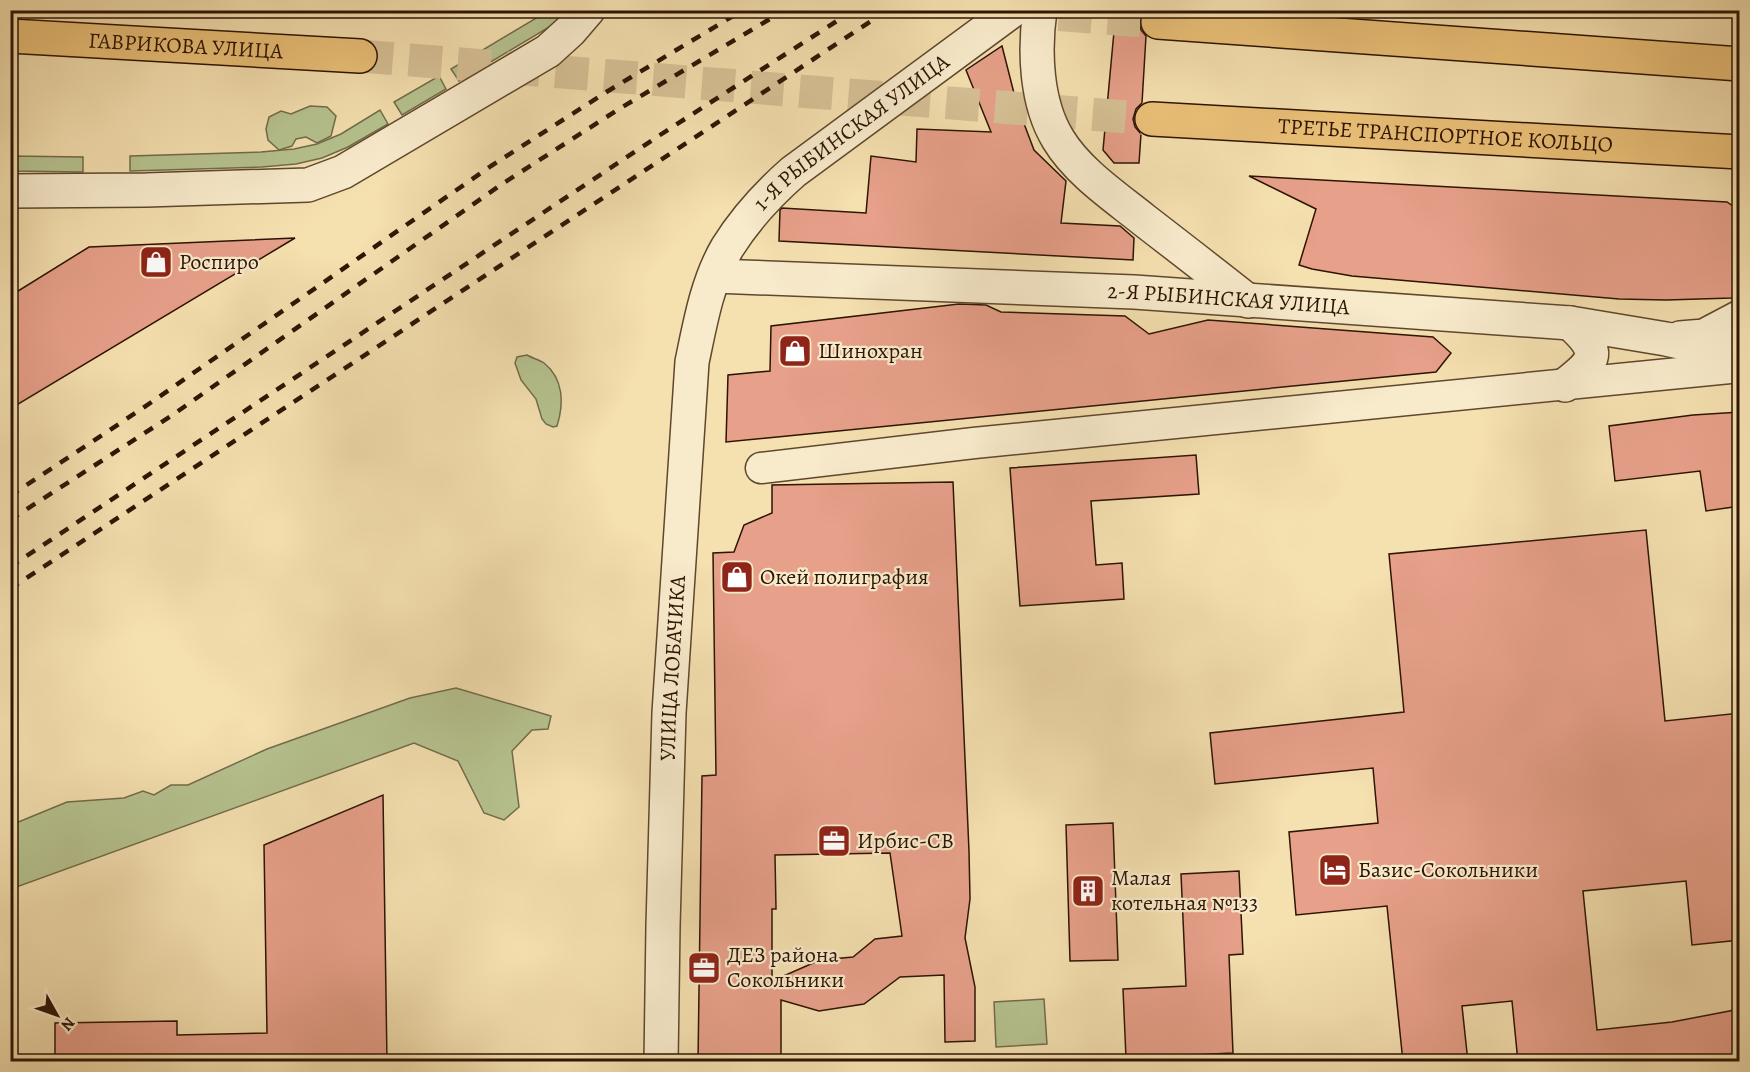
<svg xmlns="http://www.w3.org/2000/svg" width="1750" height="1072" viewBox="0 0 1750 1072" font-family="Alegreya,serif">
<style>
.green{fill:#b6c390;stroke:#726c4a;stroke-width:1.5}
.building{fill:#e7a08a;stroke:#2d1403;stroke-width:1.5;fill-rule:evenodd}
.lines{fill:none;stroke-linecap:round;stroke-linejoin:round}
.primary-tunnel{stroke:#d7c196;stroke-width:33;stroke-dasharray:33 16;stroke-linecap:butt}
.minor-casing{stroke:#5f472e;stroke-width:33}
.tertiary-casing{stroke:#5f472e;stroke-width:36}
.primary-casing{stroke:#2d1403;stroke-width:36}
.minor{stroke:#f8ebcc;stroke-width:30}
.tertiary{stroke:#f8ebcc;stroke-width:33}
.primary{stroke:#eac078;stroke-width:33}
.rail{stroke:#2d1403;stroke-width:4.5;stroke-dasharray:10 10;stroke-linecap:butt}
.labels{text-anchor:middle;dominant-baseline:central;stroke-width:4.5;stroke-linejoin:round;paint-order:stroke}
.street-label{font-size:22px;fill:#2d1403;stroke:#f8ebcc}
.poi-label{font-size:22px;fill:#2d1403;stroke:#f8ebcc;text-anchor:start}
</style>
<rect width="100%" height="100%" fill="#f5e0b0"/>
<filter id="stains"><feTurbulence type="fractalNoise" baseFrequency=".00333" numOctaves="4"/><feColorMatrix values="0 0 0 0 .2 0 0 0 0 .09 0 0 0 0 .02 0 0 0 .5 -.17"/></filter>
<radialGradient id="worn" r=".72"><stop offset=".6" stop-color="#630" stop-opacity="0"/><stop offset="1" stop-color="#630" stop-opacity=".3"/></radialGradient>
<g class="green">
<polygon points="548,11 572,11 566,17 459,81 451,69"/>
<polygon points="439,76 446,89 402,115 394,102"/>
<polygon points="310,106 327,107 336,116 331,136 317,143 306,137 296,139 292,146 279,150 268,140 266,129 269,117 281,111 291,114"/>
<polygon points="380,110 388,124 348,147 322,158 296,164 262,167 130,171 130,156 261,152 294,149 317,144 341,134"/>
<polygon points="11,156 83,157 83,172 11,171"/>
<path d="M 527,355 C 532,358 540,360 544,363 C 564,379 564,404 557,426 L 553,427 L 546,424 L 542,419 L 536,399 L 521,380 L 515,363 L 517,357 Z"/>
<polygon points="456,688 551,716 548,729 532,730 512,751 519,807 504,820 484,813 458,761 414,743 11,889 11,825 67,802 124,798 143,791 154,795 171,785 188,785 267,749 410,698"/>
<polygon points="1044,999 1047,1044 996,1047 994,1002"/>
</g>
<g class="building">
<polygon points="1116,10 1143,10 1139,21 1141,30 1146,36 1142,103 1136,109 1133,119 1135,127 1141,134 1139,163 1114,163 1103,150"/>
<polygon points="1002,46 1017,105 1034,150 1066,181 1061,223 1120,226 1134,238 1133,260 779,241 780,210 782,208 866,213 871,156 916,162 917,129 991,132 966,70"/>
<polygon points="1249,176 1727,202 1740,211 1740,282 1732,298 1666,300 1619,299 1352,276 1312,269 1299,265 1316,209"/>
<polygon points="295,238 10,409 10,296 89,247"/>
<polygon points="959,304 986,305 1001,312 1125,316 1149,334 1208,320 1433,337 1451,353 1436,372 726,442 728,375 770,371 771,326"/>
<polygon points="1740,412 1740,506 1706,511 1700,471 1615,481 1609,426 1693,415"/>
<polygon points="1196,455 1199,494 1091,501 1096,565 1122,563 1124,599 1020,606 1010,468"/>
<path d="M 953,482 L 969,851 L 970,899 L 965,938 L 975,987 L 975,1041 L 945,1042 L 944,975 L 900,977 L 864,1004 L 819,1011 L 781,1000 L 781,1062 L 698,1062 L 702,776 L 716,775 L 713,553 L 734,552 L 744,525 L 772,513 L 772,485 ZM 890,853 L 902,936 L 875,939 L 853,957 L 820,960 L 772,981 L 772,909 L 776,909 L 775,855 Z"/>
<polygon points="1646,530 1665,721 1740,713 1740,940 1692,945 1686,881 1583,891 1597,1030 1672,1022 1740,1009 1740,1062 1518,1062 1512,1001 1462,1006 1468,1062 1403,1062 1387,906 1296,915 1289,832 1378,823 1373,768 1215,784 1210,733 1404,712 1389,554"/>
<polygon points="383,795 387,1062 55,1062 55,1023 177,1021 177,1035 267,1033 264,845"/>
<polygon points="1113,823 1118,960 1070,961 1066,825"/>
<polygon points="1239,871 1243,954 1229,955 1233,1053 1126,1058 1123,989 1186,986 1181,874"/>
</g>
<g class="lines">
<g class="primary-tunnel">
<polyline points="1010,11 1158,22"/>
<polyline points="360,56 1152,119"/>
</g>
<defs>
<polyline id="minor" points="761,468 974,443 1740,367"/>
<g id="tertiary">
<path d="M 1040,10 C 1034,51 1036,103 1058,139 C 1078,172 1114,196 1144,220 C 1179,247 1214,274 1248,301"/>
<polyline points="10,191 146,190 308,185 343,172 548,51 570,31 588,10"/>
<path id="s1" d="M 715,276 L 1134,292 L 1570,323 L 1666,339 L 1740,355"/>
<polyline points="1680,338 1704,336 1740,317"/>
<path d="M 1565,385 C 1597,360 1602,352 1570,323"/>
<path id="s2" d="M 661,1062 L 663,926 L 669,713 L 692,362 C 700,324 707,282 727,248 C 745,219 768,194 793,172 L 1013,10"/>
</g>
<g id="primary">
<polyline points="1158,22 1740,64"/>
<path id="s3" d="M 10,36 L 360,56"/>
<path id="s4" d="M 1152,119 L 1740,152"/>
</g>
</defs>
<use href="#minor" class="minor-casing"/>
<use href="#tertiary" class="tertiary-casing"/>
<use href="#primary" class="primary-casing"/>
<use href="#minor" class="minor"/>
<use href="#tertiary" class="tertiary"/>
<use href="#primary" class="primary"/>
<g class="rail">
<polyline points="10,496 143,408 491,166 608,91 743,10"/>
<polyline points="10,520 171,416 502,184 619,109 785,10"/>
<polyline points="10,567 660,135 854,10"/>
<polyline points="10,589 888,10"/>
</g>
</g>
<defs>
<symbol id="shop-square" viewBox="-11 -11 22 22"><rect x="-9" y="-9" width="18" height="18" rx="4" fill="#8f2418" stroke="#f8ebcc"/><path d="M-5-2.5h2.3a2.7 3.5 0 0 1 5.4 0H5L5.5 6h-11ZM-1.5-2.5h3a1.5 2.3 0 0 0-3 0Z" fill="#fff"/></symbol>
<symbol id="office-square" viewBox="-11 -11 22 22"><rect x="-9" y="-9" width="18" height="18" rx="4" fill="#8f2418" stroke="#f8ebcc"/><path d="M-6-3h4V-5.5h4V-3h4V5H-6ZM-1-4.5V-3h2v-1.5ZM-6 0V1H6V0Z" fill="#fff"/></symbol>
<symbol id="hotel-square" viewBox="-11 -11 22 22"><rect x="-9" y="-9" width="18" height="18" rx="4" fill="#8f2418" stroke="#f8ebcc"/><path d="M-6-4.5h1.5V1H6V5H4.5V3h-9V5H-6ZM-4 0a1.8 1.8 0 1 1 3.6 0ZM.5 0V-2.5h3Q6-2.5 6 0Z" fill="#fff"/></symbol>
<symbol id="building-square" viewBox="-11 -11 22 22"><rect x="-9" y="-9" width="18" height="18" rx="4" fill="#8f2418" stroke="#f8ebcc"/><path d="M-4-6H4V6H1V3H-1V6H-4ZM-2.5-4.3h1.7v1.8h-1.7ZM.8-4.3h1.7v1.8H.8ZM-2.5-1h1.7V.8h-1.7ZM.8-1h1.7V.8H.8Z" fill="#fff"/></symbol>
</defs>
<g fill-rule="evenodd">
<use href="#shop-square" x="137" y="243" width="38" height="38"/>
<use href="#shop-square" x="776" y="332" width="38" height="38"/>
<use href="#shop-square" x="718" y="558" width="38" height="38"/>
<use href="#office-square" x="815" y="822" width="38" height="38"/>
<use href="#hotel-square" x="1316" y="851" width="38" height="38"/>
<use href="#building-square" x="1069" y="872" width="38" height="38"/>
<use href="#office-square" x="685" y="949" width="38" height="38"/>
</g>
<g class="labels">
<g class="street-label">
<text stroke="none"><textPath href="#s3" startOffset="176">ГАВРИКОВА УЛИЦА</textPath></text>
<text stroke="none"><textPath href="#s2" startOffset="992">1-Я РЫБИНСКАЯ УЛИЦА</textPath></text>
<text stroke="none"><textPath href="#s4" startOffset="294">ТРЕТЬЕ ТРАНСПОРТНОЕ КОЛЬЦО</textPath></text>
<text stroke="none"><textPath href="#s1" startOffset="514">2-Я РЫБИНСКАЯ УЛИЦА</textPath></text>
<text stroke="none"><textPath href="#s2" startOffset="394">УЛИЦА ЛОБАЧИКА</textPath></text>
</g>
<g class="poi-label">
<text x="179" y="262">Роспиро</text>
<text x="818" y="351">Шинохран</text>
<text x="760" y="577">Окей полиграфия</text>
<text x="857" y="841">Ирбис-СВ</text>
<text x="1358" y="870">Базис-Сокольники</text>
<text x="1111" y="878">Малая<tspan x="1111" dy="25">котельная №133</tspan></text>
<text x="727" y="955">ДЕЗ района<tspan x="727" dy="25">Сокольники</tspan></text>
</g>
</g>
<rect width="1750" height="1072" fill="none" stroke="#f5e0b0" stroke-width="36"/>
<rect x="12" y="12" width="1726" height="1048" fill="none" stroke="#2d1403" stroke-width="3"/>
<rect x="18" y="18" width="1714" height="1036" fill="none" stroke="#2d1403" stroke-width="1.5"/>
<g transform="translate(57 1015) rotate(130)" stroke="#f8ebcc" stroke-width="4.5" paint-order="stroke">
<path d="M0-4.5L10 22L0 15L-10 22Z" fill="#2d1403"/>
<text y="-9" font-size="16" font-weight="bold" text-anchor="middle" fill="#2d1403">N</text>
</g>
<rect width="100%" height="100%" filter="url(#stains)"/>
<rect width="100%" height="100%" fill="url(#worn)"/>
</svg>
